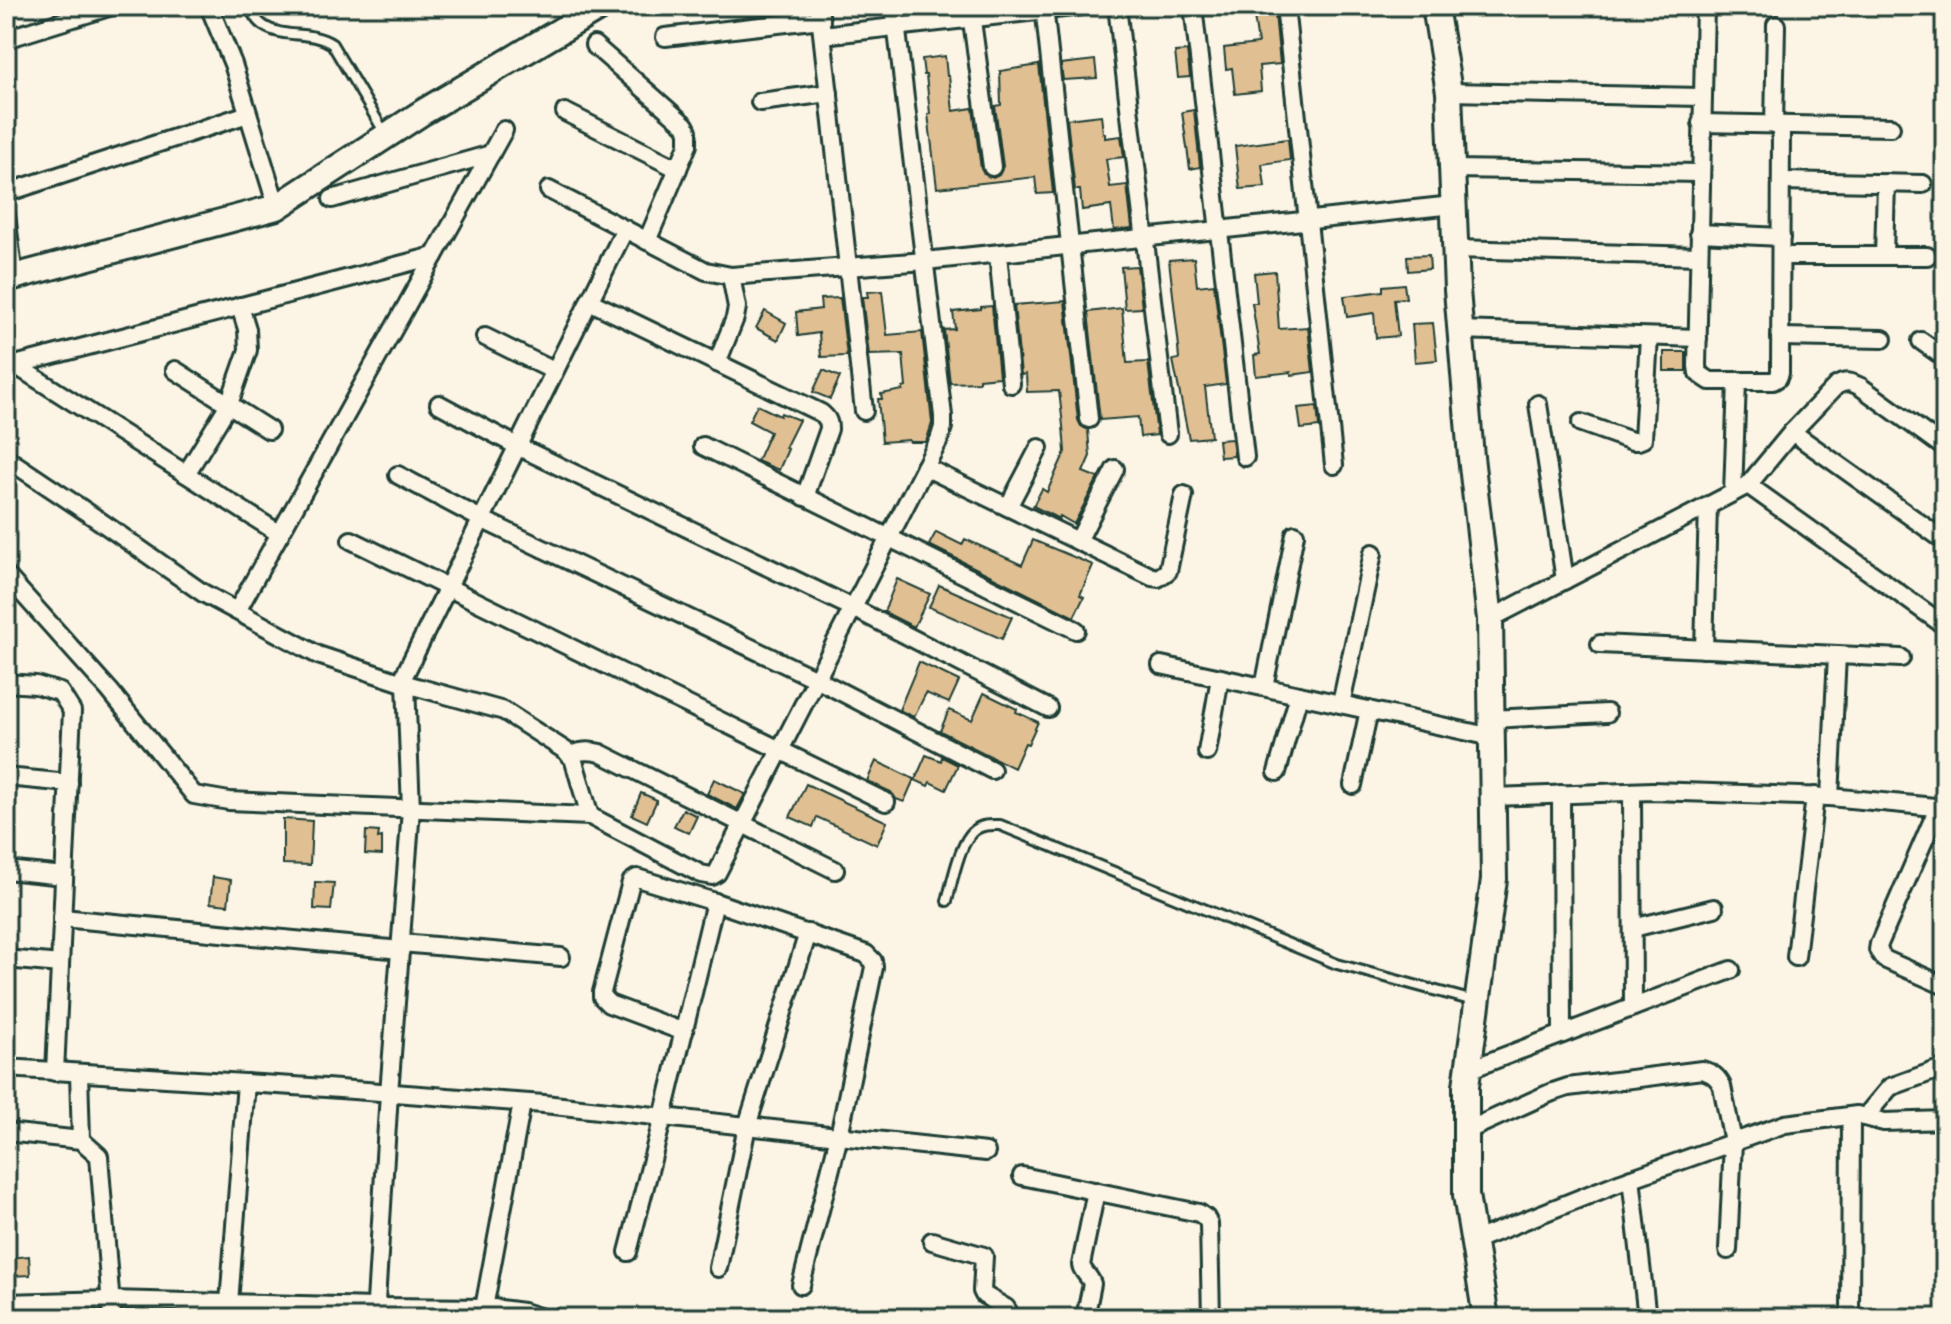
<svg xmlns="http://www.w3.org/2000/svg" width="1951" height="1324" viewBox="0 0 1951 1324" font-family="'Patrick Hand',sans-serif">
<style>
.building{fill:#e0c093;stroke:#1f3d34;stroke-width:2}
.lines{fill:none;stroke-linecap:round;stroke-linejoin:round}
.lane-casing{stroke:#1f3d34;stroke-width:14}
.street-casing{stroke:#1f3d34;stroke-width:22}
.secondary-casing{stroke:#1f3d34;stroke-width:30}
.lane{stroke:#fcf5e5;stroke-width:8}
.street{stroke:#fcf5e5;stroke-width:16}
.secondary{stroke:#fcf5e5;stroke-width:24}
</style>
<rect width="100%" height="100%" fill="#fcf5e5"/>
<filter id="ink" filterUnits="userSpaceOnUse"><feTurbulence type="fractalNoise" baseFrequency=".0125" numOctaves="2"/><feDisplacementMap in="SourceGraphic" scale="16" xChannelSelector="R" yChannelSelector="G"/><feConvolveMatrix kernelMatrix="1 2 1 2 8 2 1 2 1" color-interpolation-filters="sRGB"/></filter>
<g filter="url(#ink)">
<g class="building">
<polygon points="1275,14 1280,64 1259,66 1261,91 1235,94 1232,68 1226,69 1224,48 1258,44 1254,16"/>
<polygon points="1187,51 1190,77 1178,78 1175,52"/>
<polygon points="945,56 947,76 949,76 953,111 973,108 981,169 984,174 993,178 999,175 1003,166 995,106 1001,105 1000,71 1039,65 1053,193 1037,194 1035,177 937,188 928,114 930,114 926,75 924,75 922,59"/>
<polygon points="1095,60 1097,78 1063,80 1061,64"/>
<polygon points="1194,110 1200,167 1190,169 1182,112"/>
<polygon points="1101,115 1103,133 1105,133 1105,138 1121,136 1124,157 1106,159 1110,187 1127,185 1132,228 1114,230 1111,206 1082,210 1080,190 1075,190 1067,119"/>
<polygon points="1288,139 1290,160 1262,164 1265,187 1240,189 1235,146"/>
<polygon points="1429,255 1430,269 1408,271 1407,256"/>
<polygon points="1194,258 1197,286 1214,284 1226,384 1205,387 1211,437 1189,439 1173,360 1179,359 1178,347 1179,347 1169,260"/>
<polygon points="1137,266 1142,308 1125,309 1121,267"/>
<polygon points="1275,271 1279,329 1308,327 1313,372 1291,375 1291,372 1256,376 1254,355 1260,354 1252,303 1257,303 1254,273"/>
<polygon points="1404,284 1406,298 1394,299 1398,336 1376,338 1374,313 1347,317 1344,296 1383,291 1383,286"/>
<polygon points="882,291 887,335 922,332 932,423 926,442 910,442 909,440 882,442 878,399 882,399 881,394 903,390 903,388 906,387 903,354 869,355 862,297 868,297 867,292"/>
<polygon points="840,298 847,356 821,357 819,333 798,336 796,312 821,309 820,299"/>
<polygon points="1065,301 1078,420 1081,426 1088,430 1090,456 1083,472 1098,478 1074,524 1060,516 1059,519 1033,506 1042,489 1047,492 1065,452 1063,426 1059,391 1027,392 1026,374 1021,375 1014,305"/>
<polygon points="992,306 999,377 979,379 979,382 950,383 944,330 955,329 953,312 981,309 981,307"/>
<polygon points="1122,308 1127,363 1148,362 1157,435 1140,437 1138,417 1100,420 1088,312"/>
<polygon points="765,311 786,323 778,340 756,328"/>
<polygon points="1433,323 1437,360 1415,362 1412,324"/>
<rect x="1664" y="352" width="22" height="19"/>
<polygon points="823,370 840,377 830,399 813,392"/>
<polygon points="757,405 780,416 781,413 799,420 785,448 788,449 779,470 757,461 770,432 749,421"/>
<polygon points="1317,406 1319,427 1301,429 1298,408"/>
<polygon points="1232,439 1234,456 1220,457 1218,440"/>
<polygon points="936,532 962,545 965,539 1022,565 1033,540 1093,565 1080,595 1084,597 1074,617 929,545"/>
<polygon points="897,579 930,594 914,627 884,612"/>
<polygon points="939,585 1012,617 1002,639 929,607"/>
<polygon points="919,662 959,681 949,703 926,693 914,717 899,710"/>
<polygon points="984,693 1017,709 1016,712 1038,722 1028,744 1025,743 1014,768 940,731 949,710 972,720"/>
<polygon points="926,755 941,761 942,757 958,765 946,790 930,782 928,786 915,780"/>
<polygon points="876,761 914,779 904,802 896,799 891,792 867,781"/>
<polygon points="714,779 745,794 737,809 707,794"/>
<polygon points="806,784 887,822 877,845 817,817 813,827 790,817"/>
<polygon points="641,793 657,800 647,822 632,815"/>
<polygon points="683,809 697,816 689,833 674,826"/>
<polygon points="283,819 312,821 310,865 283,864"/>
<polygon points="366,831 379,832 378,838 382,837 382,855 365,854"/>
<polygon points="213,877 231,880 228,905 210,903"/>
<polygon points="315,882 334,883 331,910 314,909"/>
<polygon points="29,1256 30,1275 9,1276 8,1258"/>
</g>
<g class="lines">
<defs>
<g id="lane">
<path d="M 249,6 C 253,14 257,22 264,26 C 284,39 311,30 332,44 L 386,135"/>
<path d="M 947,901 C 952,883 960,840 975,830 C 983,824 991,825 1000,825 L 1337,964 L 1474,1001"/>
</g>
<g id="street">
<polyline points="209,6 233,64 277,207"/>
<polyline points="819,6 864,411"/>
<polyline points="970,6 992,167"/>
<polyline points="1044,6 1089,419"/>
<polyline points="1117,6 1168,434"/>
<polyline points="1193,6 1245,457"/>
<polyline points="1285,6 1334,465"/>
<polyline points="1705,6 1697,366 1698,373 1710,381 1773,381 1778,378 1780,373 1781,125"/>
<polyline points="823,35 1082,6"/>
<polyline points="665,37 821,19"/>
<polyline points="6,39 112,6"/>
<polyline points="594,45 685,125 688,131 688,145 647,241"/>
<polyline points="1449,92 1702,97"/>
<polyline points="760,102 829,93"/>
<polyline points="565,112 678,169"/>
<polyline points="1701,123 1891,127"/>
<polyline points="1774,125 1776,25"/>
<polyline points="1452,169 1700,173"/>
<polyline points="1781,181 1923,184"/>
<polyline points="549,190 706,271 731,276 925,261 1453,205"/>
<polyline points="6,193 248,114"/>
<polyline points="332,199 491,154"/>
<polyline points="6,215 14,277"/>
<polyline points="1699,233 1781,237"/>
<polyline points="1455,249 1699,256"/>
<polyline points="998,254 1011,384"/>
<polyline points="1781,256 1927,256"/>
<polyline points="1884,256 1886,183"/>
<path d="M 589,301 L 821,413 C 827,418 829,421 829,429 L 805,497"/>
<polyline points="1460,330 1698,338"/>
<polyline points="485,337 554,371"/>
<polyline points="1780,337 1883,339"/>
<polyline points="1921,341 1945,358"/>
<polyline points="12,363 280,534"/>
<polyline points="717,363 735,318 737,307 731,276"/>
<polyline points="15,365 434,256"/>
<polyline points="175,370 269,430"/>
<polyline points="439,404 517,446 853,608 1048,708"/>
<polyline points="1538,404 1565,580"/>
<polyline points="1581,423 1632,441 1638,441 1643,439 1649,337"/>
<polyline points="1792,432 1945,541"/>
<polyline points="703,446 1076,630"/>
<polyline points="6,458 94,517 203,593 318,655 406,684 504,711 566,751 573,758 590,816"/>
<polyline points="925,467 1152,577 1158,578 1168,571 1184,495"/>
<polyline points="186,474 229,404 248,350 247,329 240,306"/>
<polyline points="398,475 481,519 816,679 992,770"/>
<path d="M 1748,485 L 1792,432 L 1836,386 C 1846,380 1851,382 1861,387 L 1945,448"/>
<polyline points="1733,493 1737,381"/>
<polyline points="1008,507 1039,448"/>
<polyline points="351,540 886,802"/>
<polyline points="1078,541 1115,469"/>
<polyline points="6,575 110,691 194,795 229,801 590,816 701,874 712,876 717,873 939,440 943,427 943,416 894,6"/>
<polyline points="237,611 504,130"/>
<polyline points="1490,619 1748,485 1945,626"/>
<polyline points="1600,644 1901,658"/>
<polyline points="1704,649 1708,506"/>
<polyline points="1161,665 1492,737"/>
<polyline points="401,682 625,229"/>
<polyline points="6,683 36,685 60,692 72,711 55,1072"/>
<polyline points="1264,687 1295,534"/>
<polyline points="1341,704 1373,553"/>
<polyline points="1492,719 1607,713"/>
<polyline points="1207,752 1220,678"/>
<path d="M 569,755 C 581,751 588,750 600,753 L 835,870"/>
<polyline points="1277,772 1299,695"/>
<polyline points="6,777 69,783"/>
<polyline points="1353,785 1369,710"/>
<polyline points="1632,792 1633,1007"/>
<polyline points="1561,794 1562,1034"/>
<polyline points="1493,797 1652,791 1830,797 1935,807 1945,812"/>
<polyline points="1830,797 1837,655"/>
<polyline points="1938,808 1879,944 1878,950 1884,959 1945,986"/>
<polyline points="6,870 64,876"/>
<polyline points="62,918 401,950"/>
<polyline points="1633,928 1714,908"/>
<polyline points="401,943 561,957"/>
<polyline points="1796,957 1815,796"/>
<polyline points="6,959 60,964"/>
<polyline points="684,1032 609,1004 602,997 602,992 631,882 637,878 715,902 866,954 873,961 874,967 839,1136 801,1285"/>
<polyline points="6,1068 326,1088 544,1104 986,1152"/>
<polyline points="1468,1070 1731,970"/>
<polyline points="79,1073 81,1140"/>
<polyline points="1865,1117 1890,1087 1945,1067"/>
<path d="M 1466,1131 L 1550,1093 L 1568,1087 L 1702,1070 C 1712,1073 1717,1076 1722,1086 L 1733,1142 L 1728,1250"/>
<polyline points="6,1132 81,1140 99,1156 112,1318"/>
<polyline points="1022,1176 1199,1213 1206,1218 1209,1224 1211,1318"/>
<polyline points="1631,1178 1647,1318"/>
<polyline points="932,1241 984,1256 982,1291 984,1295 1006,1308 1008,1311 1007,1318"/>
<polyline points="1473,1241 1621,1182 1785,1124 1857,1115 1884,1122 1945,1120"/>
<polyline points="628,1252 663,1117 715,902"/>
<polyline points="718,1268 747,1126 808,933"/>
<polyline points="6,1303 111,1300 376,1307 493,1308 523,1312 542,1318"/>
<polyline points="229,1303 246,1083"/>
<polyline points="484,1308 522,1103"/>
<polyline points="375,1318 389,1093 411,809 406,684"/>
<path d="M 1085,1318 L 1092,1284 C 1090,1276 1083,1273 1081,1265 L 1096,1191"/>
<polyline points="1850,1318 1851,1116"/>
</g>
<g id="secondary">
<polyline points="1435,6 1449,92 1457,290 1471,457 1490,619 1494,879 1466,1086 1466,1195 1486,1318"/>
<polyline points="6,279 277,207 423,112 602,6"/>
</g>
</defs>
<use href="#lane" class="lane-casing"/>
<use href="#street" class="street-casing"/>
<use href="#secondary" class="secondary-casing"/>
<use href="#lane" class="lane"/>
<use href="#street" class="street"/>
<use href="#secondary" class="secondary"/>
</g>
</g>
<rect width="1951" height="1324" fill="none" stroke="#fcf5e5" stroke-width="32"/>
<rect x="16" y="16" width="1919" height="1292" fill="none" stroke="#1f3d34" stroke-width="3" filter="url(#ink)"/>
</svg>
